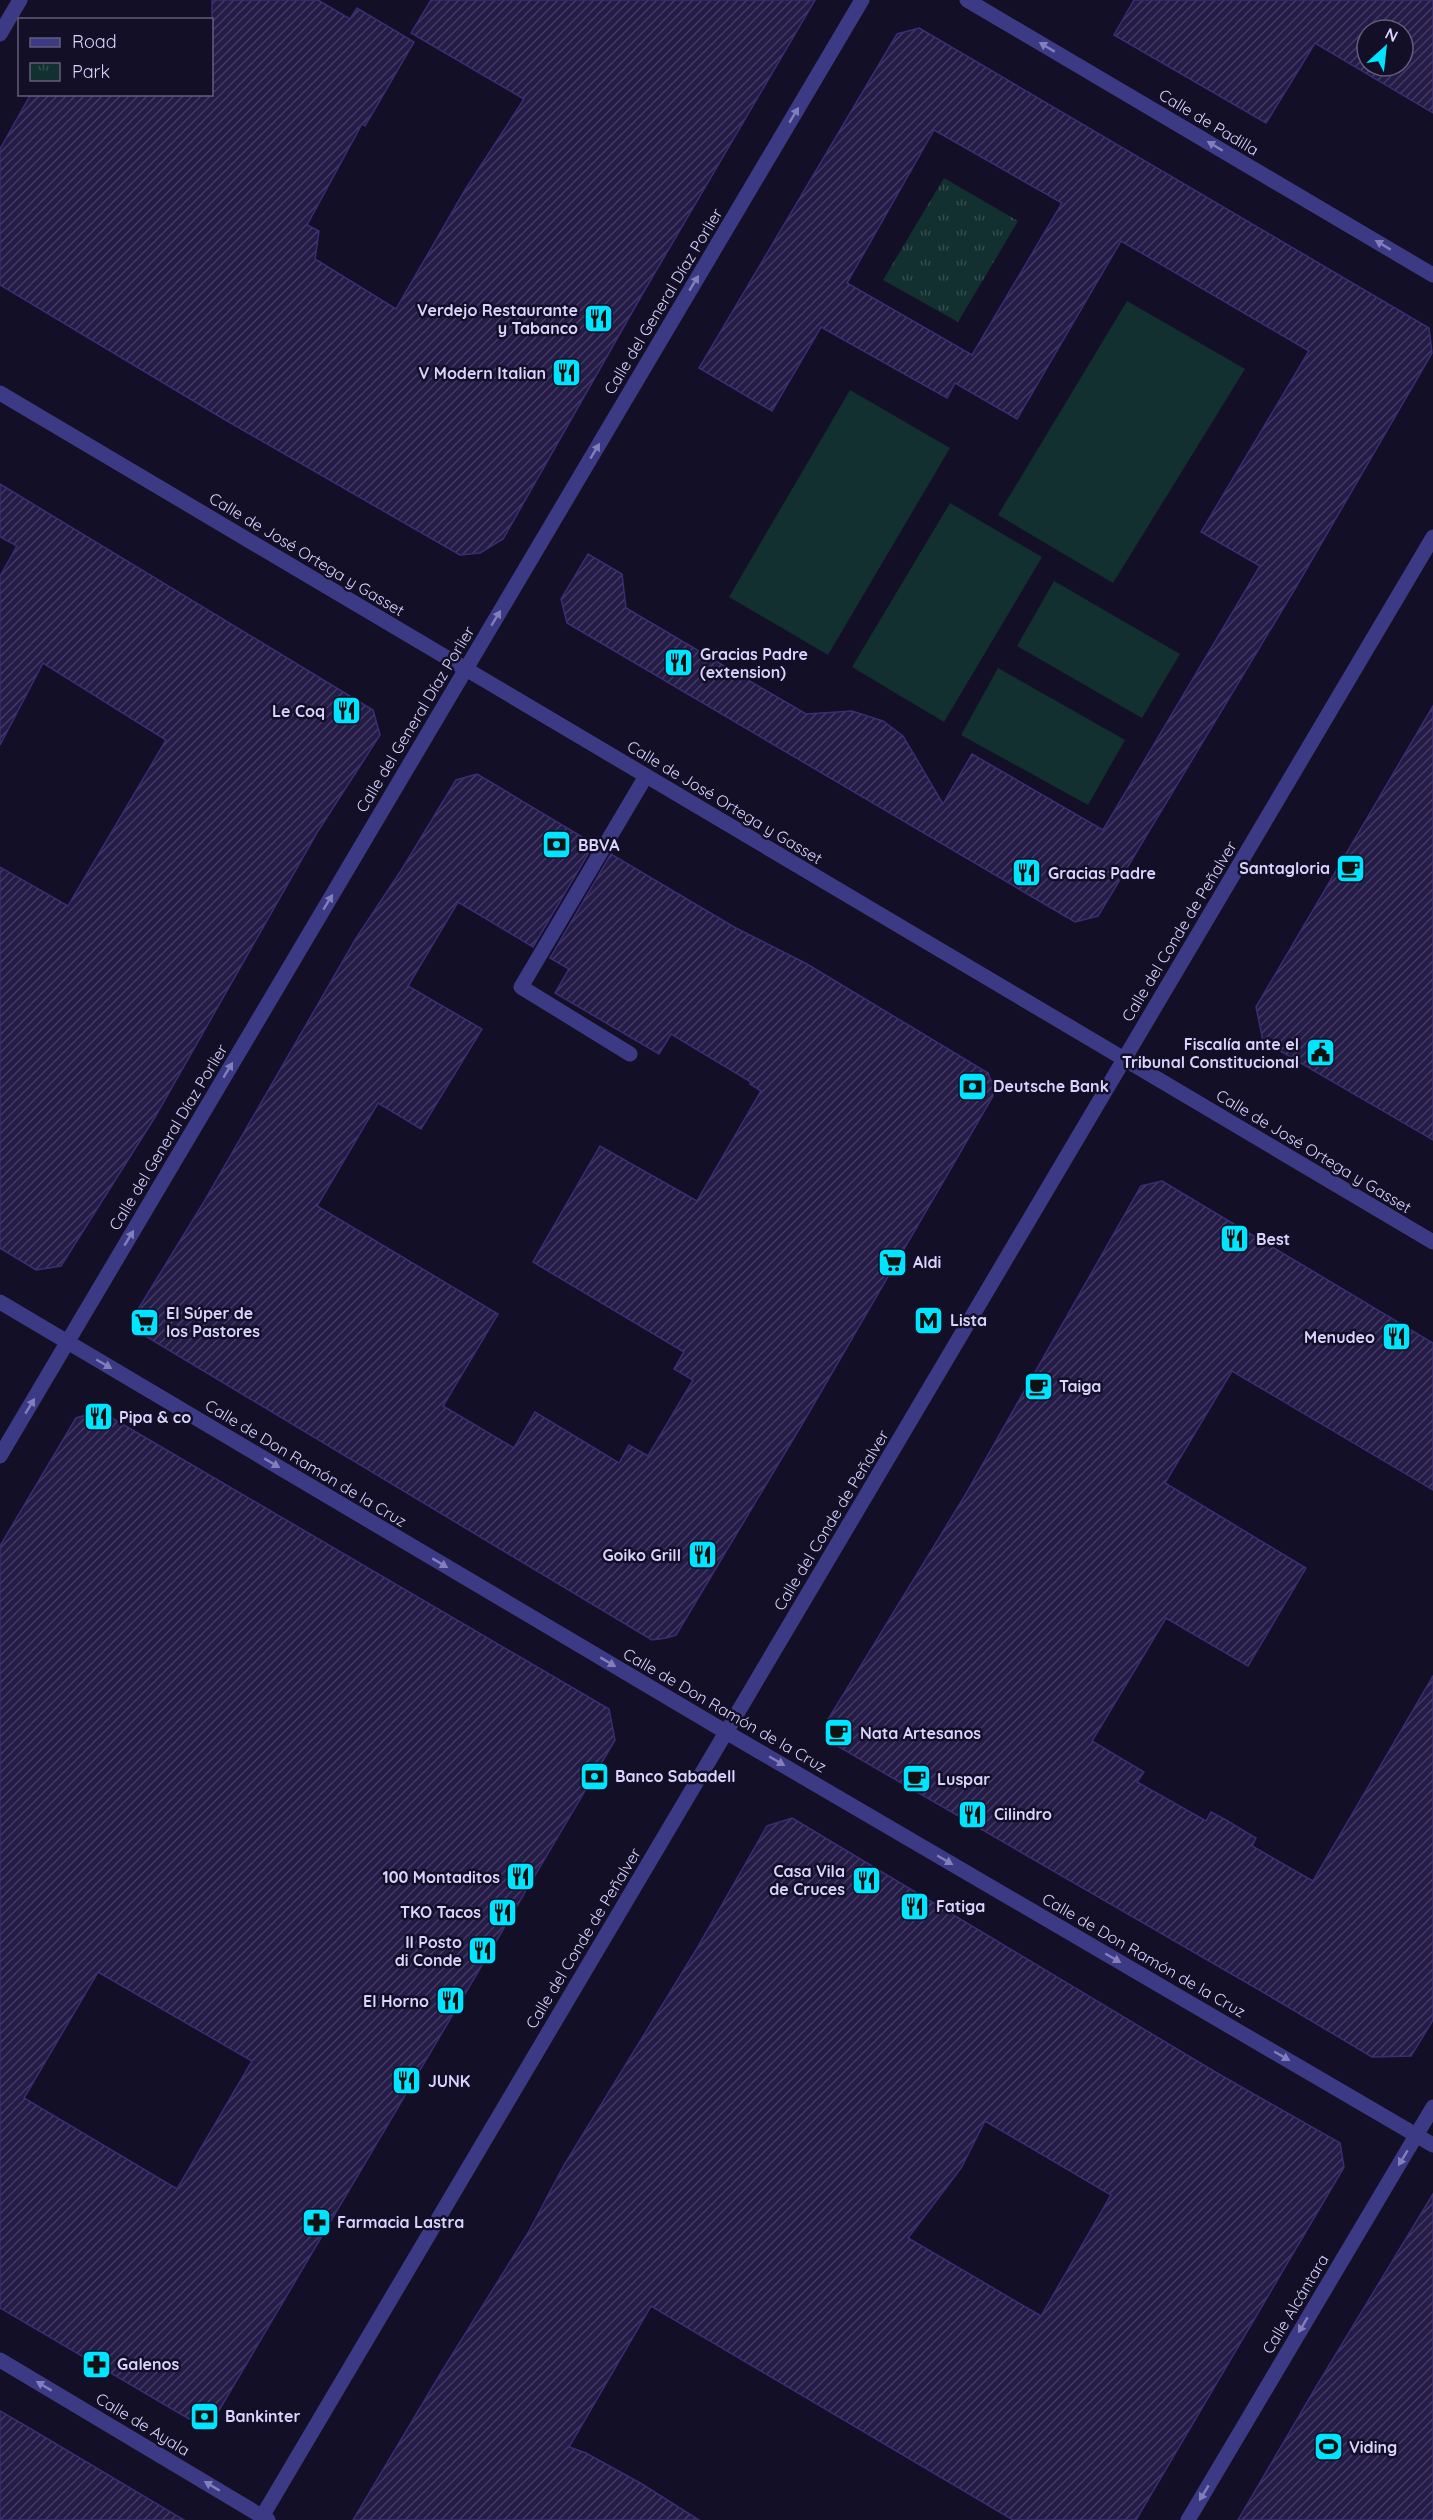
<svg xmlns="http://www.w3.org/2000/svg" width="1433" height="2520" viewBox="0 0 1433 2520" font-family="Quicksand,sans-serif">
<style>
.park{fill:url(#park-tufts)}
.pitch{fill:#12302f}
.building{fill:url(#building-hatch);stroke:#3b2d73;stroke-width:1.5;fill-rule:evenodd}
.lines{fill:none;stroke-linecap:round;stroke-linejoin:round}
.minor{stroke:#3d3a85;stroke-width:15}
.oneway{fill:#837fbc}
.labels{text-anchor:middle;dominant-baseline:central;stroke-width:5;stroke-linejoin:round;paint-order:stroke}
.street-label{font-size:16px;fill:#d9d4ff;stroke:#130f26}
.poi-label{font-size:16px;font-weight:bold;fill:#d9d4ff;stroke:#130f26;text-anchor:start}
</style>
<defs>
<pattern id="park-tufts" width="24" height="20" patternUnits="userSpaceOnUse" patternTransform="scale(1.5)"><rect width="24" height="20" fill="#12302f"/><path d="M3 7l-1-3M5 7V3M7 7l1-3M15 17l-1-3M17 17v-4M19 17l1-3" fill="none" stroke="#344d4e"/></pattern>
<pattern id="building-hatch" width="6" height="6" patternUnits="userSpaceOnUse" patternTransform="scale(1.5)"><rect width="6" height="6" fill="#241b47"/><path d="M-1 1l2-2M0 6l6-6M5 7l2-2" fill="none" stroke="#433b63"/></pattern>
</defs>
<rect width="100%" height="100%" fill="#130f26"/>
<polygon class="park" points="944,178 1018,221 958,322 883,280"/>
<g class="pitch">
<polygon points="1127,301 1245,369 1113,583 998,515"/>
<polygon points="850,390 950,448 828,655 729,597"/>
<polygon points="950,503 1042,557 944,722 852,667"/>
<polygon points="1054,581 1180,654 1142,718 1017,646"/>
<polygon points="998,668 1125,740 1088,805 961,735"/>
</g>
<g class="building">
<polygon points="212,0 318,0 350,19 357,8 414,42 365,126 362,124 307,225 319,231 315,259 396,309 465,190 524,99 411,33 431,0 815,0 643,293 503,539 480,553 460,555 222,418 0,285 0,149 31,94 212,94"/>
<path d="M 1134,0 L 1433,0 L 1433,113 L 1315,43 L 1266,123 L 1114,35 ZM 1367,30 L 1403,30 L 1403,66 L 1367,66 Z"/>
<path d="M 919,28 L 1429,328 L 1432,353 L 1296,587 L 1098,916 L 1075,922 L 567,623 L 561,599 L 588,554 L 622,574 L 626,608 L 806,714 L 852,711 L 883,721 L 903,736 L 943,804 L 972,754 L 1103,830 L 1260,566 L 1201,532 L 1309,351 L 1121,241 L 1017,419 L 955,383 L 947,398 L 821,327 L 772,411 L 699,368 L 897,34 ZM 934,130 L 1062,203 L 972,355 L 847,283 Z"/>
<polygon points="0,484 373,710 380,735 318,831 155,1117 61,1266 36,1270 0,1248 0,867 68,906 166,740 43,663 0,745 0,576 17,546 0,537"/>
<polygon points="1433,706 1433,1140 1263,1041 1256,1007"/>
<polygon points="477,774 594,844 533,947 458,902 408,986 482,1029 421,1129 378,1103 317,1206 498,1314 443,1406 514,1448 535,1412 619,1463 629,1445 648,1456 693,1380 674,1369 684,1352 533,1262 600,1146 697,1201 761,1091 750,1084 751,1082 671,1034 659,1054 555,993 569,969 550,958 611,854 734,927 807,964 988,1073 993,1085 993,1096 804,1421 676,1635 666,1638 652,1640 142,1334 137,1311 202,1205 355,940 402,869 456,780"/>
<polygon points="1162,1181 1433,1343 1433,1490 1232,1371 1165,1483 1306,1568 1248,1666 1166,1618 1092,1741 1144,1772 1137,1782 1206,1821 1211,1812 1226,1820 1256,1838 1252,1846 1313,1881 1433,1676 1433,2020 1411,2056 1372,2057 1273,1998 834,1744 827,1721 964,1497 1141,1186"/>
<path d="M 100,1411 L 609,1709 L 615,1740 L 218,2412 L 189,2419 L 0,2308 L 0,1546 L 76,1418 ZM 98,1972 L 252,2061 L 177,2189 L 24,2098 Z"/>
<path d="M 792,1818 L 1217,2073 L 1340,2143 L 1344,2167 L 1136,2520 L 1013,2520 L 651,2306 L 569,2447 L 586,2453 L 642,2484 L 699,2520 L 353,2520 L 442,2371 L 528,2233 L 564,2165 L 696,1950 L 767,1826 ZM 985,2121 L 1111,2195 L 1041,2316 L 908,2238 L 961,2168 Z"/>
<polygon points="1433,2194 1433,2520 1238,2520 1316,2387"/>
<polygon points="0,2411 31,2429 184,2520 0,2520"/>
</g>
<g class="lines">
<g class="minor">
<polyline points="967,0 1433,275"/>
<polyline points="0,34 20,0"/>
<polyline points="0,393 1433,1242"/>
<polyline points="630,1054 521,987 646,776"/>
<polyline points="0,1302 726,1732 1433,2145"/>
<polyline points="0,1456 862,0"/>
<polyline points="0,2360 268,2520"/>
<polyline points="260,2520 1433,537"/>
<polyline points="1188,2520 1433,2107"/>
</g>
</g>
<defs><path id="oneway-solid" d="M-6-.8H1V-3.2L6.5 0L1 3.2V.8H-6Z" transform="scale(1.5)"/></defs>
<g class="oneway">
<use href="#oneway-solid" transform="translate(1047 47) rotate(-149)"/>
<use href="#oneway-solid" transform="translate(794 115) rotate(-59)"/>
<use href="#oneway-solid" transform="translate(1215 146) rotate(-149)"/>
<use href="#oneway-solid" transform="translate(1383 245) rotate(-149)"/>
<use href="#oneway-solid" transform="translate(694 283) rotate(-59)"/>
<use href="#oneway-solid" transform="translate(595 451) rotate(-59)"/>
<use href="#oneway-solid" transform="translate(496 618) rotate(-59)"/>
<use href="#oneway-solid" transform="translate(328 902) rotate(-59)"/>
<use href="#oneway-solid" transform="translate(228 1070) rotate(-59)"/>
<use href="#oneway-solid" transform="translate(129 1238) rotate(-59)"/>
<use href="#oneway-solid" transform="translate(104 1364) rotate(30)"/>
<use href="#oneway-solid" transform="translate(30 1406) rotate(-59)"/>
<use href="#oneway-solid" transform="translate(272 1463) rotate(31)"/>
<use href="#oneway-solid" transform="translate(440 1563) rotate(31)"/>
<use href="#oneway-solid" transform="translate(608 1662) rotate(31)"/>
<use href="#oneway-solid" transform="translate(777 1761) rotate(30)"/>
<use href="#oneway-solid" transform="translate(945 1860) rotate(30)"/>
<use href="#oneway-solid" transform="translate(1113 1958) rotate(30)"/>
<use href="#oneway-solid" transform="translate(1282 2056) rotate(30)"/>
<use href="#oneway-solid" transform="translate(1403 2158) rotate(121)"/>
<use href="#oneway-solid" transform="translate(1303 2325) rotate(121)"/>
<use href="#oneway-solid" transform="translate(44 2386) rotate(-149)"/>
<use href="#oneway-solid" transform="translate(212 2486) rotate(-149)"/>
<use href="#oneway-solid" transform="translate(1204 2493) rotate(121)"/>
</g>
<defs>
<symbol id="restaurant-square" viewBox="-11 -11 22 22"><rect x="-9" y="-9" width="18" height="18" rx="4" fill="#00e5ff" stroke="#130f26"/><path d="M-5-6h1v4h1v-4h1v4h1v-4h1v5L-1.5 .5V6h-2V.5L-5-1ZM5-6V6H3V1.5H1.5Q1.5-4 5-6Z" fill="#111"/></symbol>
<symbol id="bank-square" viewBox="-11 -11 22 22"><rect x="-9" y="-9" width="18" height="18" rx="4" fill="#00e5ff" stroke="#130f26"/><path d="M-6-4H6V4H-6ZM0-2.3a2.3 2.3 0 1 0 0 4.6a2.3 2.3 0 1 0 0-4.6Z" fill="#111"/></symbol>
<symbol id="cafe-square" viewBox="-11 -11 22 22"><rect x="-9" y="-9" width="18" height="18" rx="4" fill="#00e5ff" stroke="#130f26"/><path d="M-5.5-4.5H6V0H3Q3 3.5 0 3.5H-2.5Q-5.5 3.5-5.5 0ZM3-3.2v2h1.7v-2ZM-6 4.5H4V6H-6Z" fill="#111"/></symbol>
<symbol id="civic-square" viewBox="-11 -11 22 22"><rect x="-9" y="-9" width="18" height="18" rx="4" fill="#00e5ff" stroke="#130f26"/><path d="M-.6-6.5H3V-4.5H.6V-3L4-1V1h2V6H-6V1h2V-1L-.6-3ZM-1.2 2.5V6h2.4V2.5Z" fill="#111"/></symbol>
<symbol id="supermarket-square" viewBox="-11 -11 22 22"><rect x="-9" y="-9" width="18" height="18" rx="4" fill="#00e5ff" stroke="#130f26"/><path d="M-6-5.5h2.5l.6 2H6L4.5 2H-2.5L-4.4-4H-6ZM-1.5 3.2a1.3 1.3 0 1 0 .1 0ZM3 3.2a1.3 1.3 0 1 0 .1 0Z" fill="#111"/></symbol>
<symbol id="metro-square" viewBox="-11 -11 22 22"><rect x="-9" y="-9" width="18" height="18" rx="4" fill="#00e5ff" stroke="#130f26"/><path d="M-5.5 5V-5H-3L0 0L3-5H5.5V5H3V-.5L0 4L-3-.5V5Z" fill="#111"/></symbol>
<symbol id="pharmacy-square" viewBox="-11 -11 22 22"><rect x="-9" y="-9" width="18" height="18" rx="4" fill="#00e5ff" stroke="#130f26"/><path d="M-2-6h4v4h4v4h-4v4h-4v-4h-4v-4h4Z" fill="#111"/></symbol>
<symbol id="stadium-square" viewBox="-11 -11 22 22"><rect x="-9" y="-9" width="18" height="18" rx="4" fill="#00e5ff" stroke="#130f26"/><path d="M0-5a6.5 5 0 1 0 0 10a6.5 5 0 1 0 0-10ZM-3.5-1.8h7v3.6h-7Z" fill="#111"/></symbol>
</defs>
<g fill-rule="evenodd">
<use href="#restaurant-square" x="582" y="302" width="33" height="33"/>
<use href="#restaurant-square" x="550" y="356" width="33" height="33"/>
<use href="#restaurant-square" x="662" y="646" width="33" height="33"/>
<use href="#restaurant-square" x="330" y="694" width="33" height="33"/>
<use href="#bank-square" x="540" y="828" width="33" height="33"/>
<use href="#cafe-square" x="1334" y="852" width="33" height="33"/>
<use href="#restaurant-square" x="1010" y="856" width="33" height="33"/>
<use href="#civic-square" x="1304" y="1036" width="33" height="33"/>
<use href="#bank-square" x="956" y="1070" width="33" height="33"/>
<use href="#restaurant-square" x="1218" y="1222" width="33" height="33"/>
<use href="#supermarket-square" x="876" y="1246" width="33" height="33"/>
<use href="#metro-square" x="912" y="1304" width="33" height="33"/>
<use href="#supermarket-square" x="128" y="1306" width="33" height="33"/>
<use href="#restaurant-square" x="1380" y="1320" width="33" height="33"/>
<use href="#cafe-square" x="1022" y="1370" width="33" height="33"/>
<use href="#restaurant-square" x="82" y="1400" width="33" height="33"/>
<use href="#restaurant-square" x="686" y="1538" width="33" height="33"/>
<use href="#cafe-square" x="822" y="1716" width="33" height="33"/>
<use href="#bank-square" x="578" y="1760" width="33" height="33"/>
<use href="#cafe-square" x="900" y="1762" width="33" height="33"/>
<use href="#restaurant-square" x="956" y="1798" width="33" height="33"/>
<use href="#restaurant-square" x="504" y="1860" width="33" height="33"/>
<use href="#restaurant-square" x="850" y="1864" width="33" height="33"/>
<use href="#restaurant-square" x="898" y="1890" width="33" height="33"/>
<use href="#restaurant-square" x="486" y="1896" width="33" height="33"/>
<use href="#restaurant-square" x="466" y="1934" width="33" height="33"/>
<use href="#restaurant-square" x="434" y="1984" width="33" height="33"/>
<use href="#restaurant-square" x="390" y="2064" width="33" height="33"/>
<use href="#pharmacy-square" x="300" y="2206" width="33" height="33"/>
<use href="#pharmacy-square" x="80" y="2348" width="33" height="33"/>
<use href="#bank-square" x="188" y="2400" width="33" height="33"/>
<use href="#stadium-square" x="1312" y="2430" width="33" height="33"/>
</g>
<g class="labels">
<g class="street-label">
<text transform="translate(1209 122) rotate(31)">Calle de Padilla</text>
<text transform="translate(663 301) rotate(-59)">Calle del General Díaz Porlier</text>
<text transform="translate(307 554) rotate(31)">Calle de José Ortega y Gasset</text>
<text transform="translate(415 719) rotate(-59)">Calle del General Díaz Porlier</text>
<text transform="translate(725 802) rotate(31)">Calle de José Ortega y Gasset</text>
<text transform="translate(1179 931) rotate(-59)">Calle del Conde de Peñalver</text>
<text transform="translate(168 1137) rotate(-59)">Calle del General Díaz Porlier</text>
<text transform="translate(1314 1151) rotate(31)">Calle de José Ortega y Gasset</text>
<text transform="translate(306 1463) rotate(31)">Calle de Don Ramón de la Cruz</text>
<text transform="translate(831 1520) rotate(-59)">Calle del Conde de Peñalver</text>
<text transform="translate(725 1710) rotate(30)">Calle de Don Ramón de la Cruz</text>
<text transform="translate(583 1938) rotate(-59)">Calle del Conde de Peñalver</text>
<text transform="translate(1144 1955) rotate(30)">Calle de Don Ramón de la Cruz</text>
<text transform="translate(1295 2304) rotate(-59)">Calle Alcántara</text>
<text transform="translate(143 2424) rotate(31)">Calle de Ayala</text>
</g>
<g class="poi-label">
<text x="578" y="310" text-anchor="end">Verdejo Restaurante<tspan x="578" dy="18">y Tabanco</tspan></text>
<text x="546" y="373" text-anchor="end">V Modern Italian</text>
<text x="700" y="654">Gracias Padre<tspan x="700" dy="18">(extension)</tspan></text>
<text x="325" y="711" text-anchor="end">Le Coq</text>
<text x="578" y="845">BBVA</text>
<text x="1330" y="868" text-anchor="end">Santagloria</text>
<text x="1048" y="873">Gracias Padre</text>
<text x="1299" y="1044" text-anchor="end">Fiscalía ante el<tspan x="1299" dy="18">Tribunal Constitucional</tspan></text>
<text x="993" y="1086">Deutsche Bank</text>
<text x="1256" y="1239">Best</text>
<text x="913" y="1262">Aldi</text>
<text x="166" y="1313">El Súper de<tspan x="166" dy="18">los Pastores</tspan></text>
<text x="950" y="1320">Lista</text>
<text x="1375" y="1337" text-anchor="end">Menudeo</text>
<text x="1059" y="1386">Taiga</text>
<text x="119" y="1417">Pipa &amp; co</text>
<text x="681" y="1555" text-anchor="end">Goiko Grill</text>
<text x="860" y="1733">Nata Artesanos</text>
<text x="615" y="1776">Banco Sabadell</text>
<text x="937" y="1779">Luspar</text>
<text x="994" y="1814">Cilindro</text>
<text x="845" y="1871" text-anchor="end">Casa Vila<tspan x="845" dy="18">de Cruces</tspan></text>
<text x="500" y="1877" text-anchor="end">100 Montaditos</text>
<text x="936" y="1906">Fatiga</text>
<text x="481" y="1912" text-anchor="end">TKO Tacos</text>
<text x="462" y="1942" text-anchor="end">Il Posto<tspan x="462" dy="18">di Conde</tspan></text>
<text x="429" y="2001" text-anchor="end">El Horno</text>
<text x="428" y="2081">JUNK</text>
<text x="337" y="2222">Farmacia Lastra</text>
<text x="117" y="2364">Galenos</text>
<text x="225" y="2416">Bankinter</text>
<text x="1349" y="2447">Viding</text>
</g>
</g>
<rect x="18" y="18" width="195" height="78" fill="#130f26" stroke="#625e7d" stroke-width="1.5"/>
<rect x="30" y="38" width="30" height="9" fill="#3d3a85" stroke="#625e7d" stroke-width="1.5"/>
<text x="72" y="48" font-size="18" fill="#d9d4ff">Road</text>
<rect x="30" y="63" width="30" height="18" fill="url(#park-tufts)" stroke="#625e7d" stroke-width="1.5"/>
<text x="72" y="78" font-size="18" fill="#d9d4ff">Park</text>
<g transform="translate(1385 48) rotate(27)"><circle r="28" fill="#130f26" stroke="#625e7d" stroke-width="1.5"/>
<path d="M0-4.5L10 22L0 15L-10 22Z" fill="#00e5ff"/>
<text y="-9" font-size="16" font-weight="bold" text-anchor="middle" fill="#d9d4ff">N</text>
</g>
</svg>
